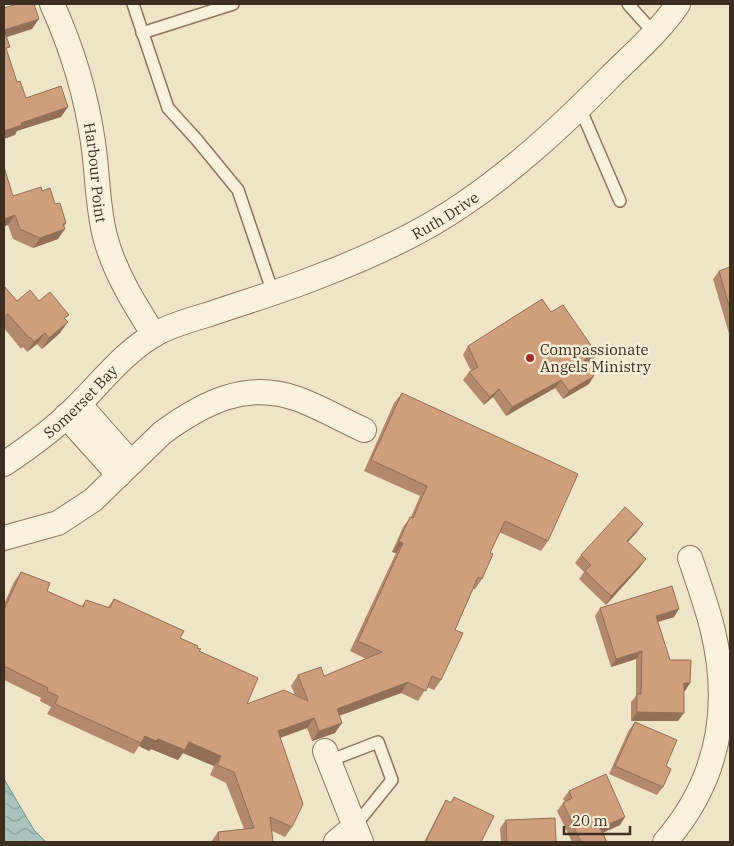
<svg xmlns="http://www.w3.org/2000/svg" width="734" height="846" viewBox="0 0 734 846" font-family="'IBM Plex Serif',serif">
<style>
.water{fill:url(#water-waves);stroke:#6f938a}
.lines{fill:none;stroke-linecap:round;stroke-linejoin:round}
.service-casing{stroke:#8d765c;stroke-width:14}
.minor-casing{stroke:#8d765c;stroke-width:26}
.service{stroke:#faf1dc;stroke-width:11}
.minor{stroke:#faf1dc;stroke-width:24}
.wall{fill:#b2896c}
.shaded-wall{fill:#916f58}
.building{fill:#cf9f7d;stroke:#916f58}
.poi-dot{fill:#9e2a2b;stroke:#f7eed8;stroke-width:2}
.labels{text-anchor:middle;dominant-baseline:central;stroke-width:5;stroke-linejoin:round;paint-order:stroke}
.street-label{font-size:15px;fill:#3d2e20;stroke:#f7eed8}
.poi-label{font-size:15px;fill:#3d2e20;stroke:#f7eed8;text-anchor:start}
</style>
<defs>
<pattern id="water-waves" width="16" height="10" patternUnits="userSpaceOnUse" patternTransform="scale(1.25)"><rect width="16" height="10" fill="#a9c4bc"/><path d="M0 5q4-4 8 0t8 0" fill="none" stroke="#8ba098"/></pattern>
</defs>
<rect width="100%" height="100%" fill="#f0e4c8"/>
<polygon class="water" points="4,779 34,830 46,842 4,842"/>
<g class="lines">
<defs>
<g id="service">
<polyline points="133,4 168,108 197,140 238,190 273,293"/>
<polyline points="628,4 654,33"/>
<polyline points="142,33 233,4"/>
<polyline points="580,108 620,201"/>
<polyline points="329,761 378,742 392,780 354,827"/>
</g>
<g id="minor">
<path id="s1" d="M 52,4 C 72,48 86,94 93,142 C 98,175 97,208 106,240 C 116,275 135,305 154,335"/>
<polyline points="79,404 131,463"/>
<polyline points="66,416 119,475"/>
<path id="s2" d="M 4,464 C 28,448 52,431 73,410 C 100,384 125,350 159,332 C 175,324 193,319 210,314 C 245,302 282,291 317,277 C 367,258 417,236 462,205 C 516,169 564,124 610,77 C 633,54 660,31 678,4"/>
<path d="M 4,538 L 58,523 L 93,500 L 162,433 C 203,403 246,380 298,399 C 320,407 342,420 364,430"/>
<polyline points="325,751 361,842"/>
<polyline points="336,842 354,827"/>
<path d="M 665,842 C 719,780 732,707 712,627 C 706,604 698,581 690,558"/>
</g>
</defs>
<use href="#service" class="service-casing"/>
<use href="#minor" class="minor-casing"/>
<use href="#service" class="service"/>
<use href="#minor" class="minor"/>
</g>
<g class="wall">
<polygon points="42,191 55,204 64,226 58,239 33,248 13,239 8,225 13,196"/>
<polygon points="730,267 730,337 713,279 719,271"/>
<polygon points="4,286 17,301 39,301 65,319 60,333 42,349 37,344 27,352 23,347 21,349 4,328"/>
<polygon points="551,312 597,354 591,362 587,364 589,384 563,399 555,388 506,416 493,397 484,405 463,380 469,372 471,371 463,355 468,346"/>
<polygon points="402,393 548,541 541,551 499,532 490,553 482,579 475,589 473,589 455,630 441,680 434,690 427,687 418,701 401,693 339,716 335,733 312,741 307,728 280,738 292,827 285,837 272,831 273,842 211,842 218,832 244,829 226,783 210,775 214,766 183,753 178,760 151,749 149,751 139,746 134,754 47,714 51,707 40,701 41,698 4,680 4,604 14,582 21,572 47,591 81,607 86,600 108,607 114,599 197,648 247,704 295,695 291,686 298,675 324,676 366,659 350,651 396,553 392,552 403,527 411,517 420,496 364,471 394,403"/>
<polygon points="637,532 628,542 640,567 606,605 579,579 584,572 575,563 581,555"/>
<polygon points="600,608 674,617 658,622 670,660 690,683 684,691 678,721 631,721 631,702 636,696 636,659 611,667 595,616"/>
<polygon points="635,722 663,787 657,795 609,774 629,730"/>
<polygon points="569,791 620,825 603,833 607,842 572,842 557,811 563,803 565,802 563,799"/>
<polygon points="454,797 481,842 424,842 441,809 446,800 450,803"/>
<polygon points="506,820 556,842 501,842 500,828"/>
</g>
<g class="shaded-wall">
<polygon points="39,19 32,29 4,38 4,30"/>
<polygon points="68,107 61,117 17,131 15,135 4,139 4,131 21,123"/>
<polygon points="15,215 8,225 4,227 4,219"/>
<polygon points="66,223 61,231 65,229 58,239 33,248 40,238"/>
<polygon points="68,322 60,333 42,349 49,338"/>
<polygon points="45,333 37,344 27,352 34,342"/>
<polygon points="597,354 591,362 578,369 584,360"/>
<polygon points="594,376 589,384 563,399 569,391"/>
<polygon points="561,380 555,388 506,416 512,407"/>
<polygon points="499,389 493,397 484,405 490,397"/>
<polygon points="643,524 637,532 621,549 627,541"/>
<polygon points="399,541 403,543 396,553 392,552"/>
<polygon points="646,559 640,567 606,605 611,596"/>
<polygon points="679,609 674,617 650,624 656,616"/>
<polygon points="642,651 636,659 611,667 616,659"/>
<polygon points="408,682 401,693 330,719 337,709"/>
<polygon points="684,683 690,683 685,691 678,691"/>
<polygon points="637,712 684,713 678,721 631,721"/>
<polygon points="314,718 307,728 271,741 278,731"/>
<polygon points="342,723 335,733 312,741 319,731"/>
<polygon points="145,736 158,739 189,742 221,756 214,766 183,753 178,760 151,749 149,751 139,746"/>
<polygon points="625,817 620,825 595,836 600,828"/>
</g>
<g class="building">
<polygon points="17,4 34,4 39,19 4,30 10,47 6,48 17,82 20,81 26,98 61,86 68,107 21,123 22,125 4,131 4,8"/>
<polygon points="4,167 13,196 41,187 42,191 50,188 55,204 60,203 66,223 63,224 65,229 40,238 20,229 15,215 4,219"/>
<polygon points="730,267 730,309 719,271"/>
<polygon points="4,286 17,301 30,290 39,301 50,292 69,315 64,318 68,322 49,338 45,333 34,342 30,337 29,338 8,314 4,317"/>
<polygon points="542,299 551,312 563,305 597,354 584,360 594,376 569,391 561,380 512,407 499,389 490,397 469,372 478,367 468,346"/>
<polygon points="402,393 578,474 548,541 505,521 490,553 493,554 482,579 478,577 455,630 463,633 441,680 432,676 426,691 408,682 337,709 342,723 319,731 314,718 278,731 303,804 292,827 270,817 273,842 219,842 218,832 254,828 234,772 217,765 221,756 189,742 185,750 158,739 156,741 145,736 141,743 55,704 58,696 47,691 48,688 4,666 4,610 21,572 50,583 47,591 83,607 86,600 110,608 114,599 184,631 180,638 198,646 197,648 201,649 199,651 258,678 247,704 284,690 308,701 298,675 321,667 324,676 382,652 358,641 403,543 399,541 410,517 413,518 427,486 371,460"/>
<polygon points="625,507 643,524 627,541 646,559 611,596 585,571 591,565 581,555"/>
<polygon points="672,586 679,609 656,616 670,660 691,660 690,683 684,683 684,713 637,712 637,694 641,694 642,651 616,659 600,608"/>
<polygon points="635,722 677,740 666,766 671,769 663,787 615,766"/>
<polygon points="606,774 625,817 600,828 607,842 581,842 563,803 572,798 569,791"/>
<polygon points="454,797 494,816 481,842 429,842 426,841 446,800 451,803"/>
<polygon points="555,818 556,842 507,842 506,820"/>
</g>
<circle class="poi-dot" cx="530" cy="358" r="5"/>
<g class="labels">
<g class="street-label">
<text stroke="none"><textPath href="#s1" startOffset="175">Harbour Point</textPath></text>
<text stroke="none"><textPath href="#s2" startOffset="514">Ruth Drive</textPath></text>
<text stroke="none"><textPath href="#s2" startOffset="99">Somerset Bay</textPath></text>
</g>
<g class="poi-label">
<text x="540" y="349">Compassionate<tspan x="540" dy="17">Angels Ministry</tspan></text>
</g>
</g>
<rect width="734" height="846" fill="none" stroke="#3d2e20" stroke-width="10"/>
<path d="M564 826v8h66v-8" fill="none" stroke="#3d2e20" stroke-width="2.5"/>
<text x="572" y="826" font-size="15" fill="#3d2e20" stroke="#f7eed8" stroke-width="4" paint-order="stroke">20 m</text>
</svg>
